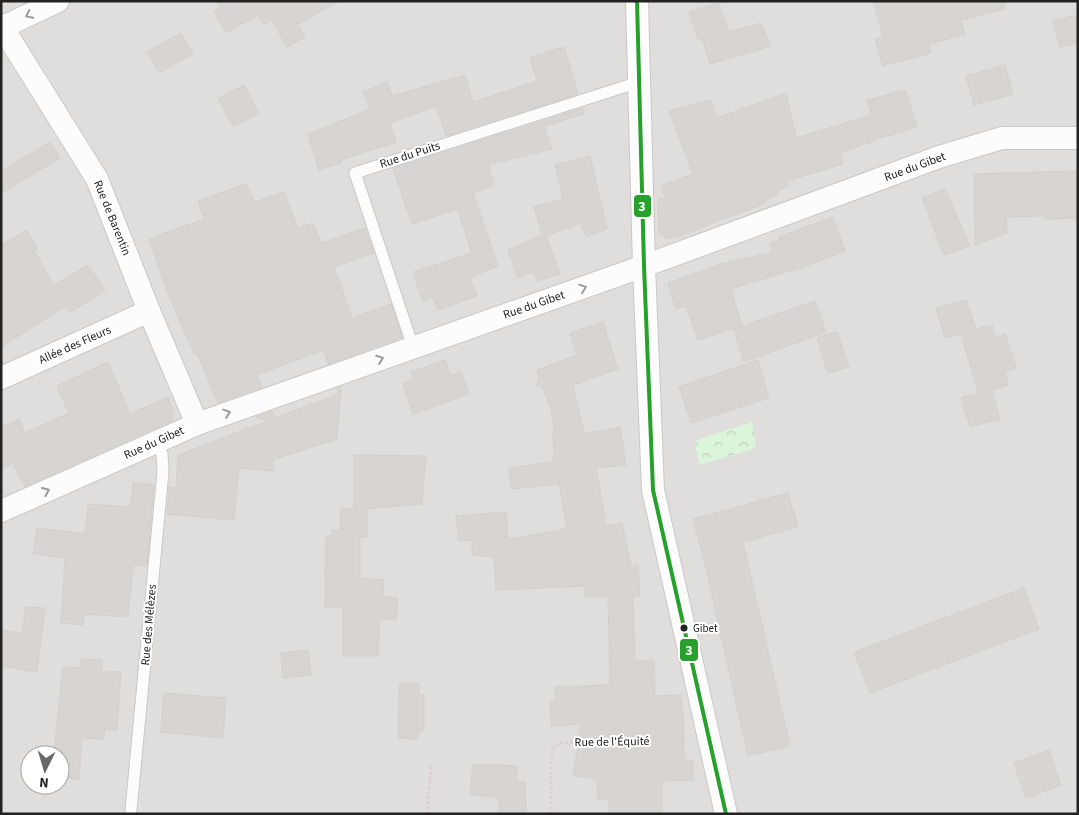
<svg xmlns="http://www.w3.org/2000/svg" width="1079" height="815" viewBox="0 0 1079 815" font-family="'Source Sans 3',sans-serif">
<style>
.residential{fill:#dfdedc;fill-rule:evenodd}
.park{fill:url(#park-crowns)}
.building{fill:#d7d4d2;stroke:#d3d0cc}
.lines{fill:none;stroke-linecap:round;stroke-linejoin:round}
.lane-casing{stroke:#c9c8c7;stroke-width:13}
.street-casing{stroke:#c9c8c7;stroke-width:24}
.path{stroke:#dccecd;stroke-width:3;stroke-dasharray:2.5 2.5;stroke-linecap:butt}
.lane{stroke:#fdfcfc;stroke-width:11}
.street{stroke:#fdfcfc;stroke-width:22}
.bus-1-casing{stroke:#fff;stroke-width:8}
.bus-1{stroke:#26a22c;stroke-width:4}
.oneway{stroke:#9a9a9a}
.bus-dot{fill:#222;stroke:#fff;stroke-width:2}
.labels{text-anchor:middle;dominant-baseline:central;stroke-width:4;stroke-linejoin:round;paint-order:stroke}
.bus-label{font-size:11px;fill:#222;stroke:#fff;text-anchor:start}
.street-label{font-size:12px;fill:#222;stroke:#fff}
.line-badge{stroke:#fff;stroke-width:2}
.badge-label{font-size:14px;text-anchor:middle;font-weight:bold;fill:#fff}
</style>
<defs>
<pattern id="park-crowns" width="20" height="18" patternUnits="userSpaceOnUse" patternTransform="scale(1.25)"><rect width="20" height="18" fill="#daf5da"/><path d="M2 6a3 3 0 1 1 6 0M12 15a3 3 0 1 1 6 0" fill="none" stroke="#bbd2bb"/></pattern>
</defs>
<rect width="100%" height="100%" fill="#f0eeeb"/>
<path class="residential" d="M 1,1 L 1078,1 L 1078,814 L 1,814 ZM 30,755 L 60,755 L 60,785 L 30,785 Z"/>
<polygon class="park" points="752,422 756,448 700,465 694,441"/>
<g class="building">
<polygon points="217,1 339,1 298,24 305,37 287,47 272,20 263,25 258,15 226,33 214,12 221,8"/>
<polygon points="873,1 1004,1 1005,9 961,20 965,34 929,44 931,53 883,66 875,39 883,37"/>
<polygon points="718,3 729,32 761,23 771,46 710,64 702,38 698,39 689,12"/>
<polygon points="1078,15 1078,43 1060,47 1053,21"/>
<polygon points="181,33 193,54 159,73 147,52"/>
<polygon points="564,47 578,94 446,136 436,106 390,123 396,142 341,160 341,163 319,170 308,134 370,109 363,92 387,82 392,96 465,75 473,102 537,81 530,57"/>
<polygon points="1005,65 1013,94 974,105 966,76"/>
<polygon points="244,85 259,113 234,127 218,99"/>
<polygon points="906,90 917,127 873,140 874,141 840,153 843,164 787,181 789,186 777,191 778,195 765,200 766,203 679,236 668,239 659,234 658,200 665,197 661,186 693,174 669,111 711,100 717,118 786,93 796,138 872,115 867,100"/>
<polygon points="583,108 584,114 544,126 552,149 488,165 494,186 473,193 498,266 470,277 477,296 438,310 432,297 423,301 413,272 472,253 457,209 412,224 393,169"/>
<polygon points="50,142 60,158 1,193 1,171"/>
<polygon points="590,156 607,229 586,237 581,223 546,236 560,274 537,281 534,272 518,278 508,250 542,235 534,207 563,199 555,165"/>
<polygon points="1078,171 1078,218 1044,219 1044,216 1006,217 1007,233 975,245 974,174"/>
<polygon points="246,184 255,202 284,192 298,228 313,223 321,243 365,228 374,253 334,267 352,318 391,304 402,337 328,364 323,350 256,375 262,387 218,403 197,353 194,354 168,294 149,239 204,219 198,201"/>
<polygon points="945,189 970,246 944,255 922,198"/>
<polygon points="833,217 845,251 806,266 731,289 742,326 698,340 686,306 676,309 668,283 721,264 773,252 770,243 780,240 779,237"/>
<polygon points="27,230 37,249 34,251 54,285 88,265 105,291 70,312 66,306 1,347 1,245"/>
<polygon points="966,300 976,329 992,325 995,337 1005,334 1016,368 1005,372 1008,385 992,390 1000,419 970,427 961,398 978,393 961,334 945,338 936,308"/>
<polygon points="815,301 826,332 744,362 734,329"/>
<polygon points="603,322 618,369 573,385 584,434 620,427 626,465 596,468 606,526 622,523 631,566 638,565 640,596 633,596 635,661 654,660 655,696 681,695 682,710 683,710 684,760 693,760 693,780 662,781 662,814 609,814 609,799 598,800 597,780 573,775 581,724 551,726 550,701 555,701 555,687 610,685 608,597 585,597 585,586 496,590 494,557 472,555 472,540 459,541 456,516 506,512 508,539 567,529 559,484 511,489 509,468 552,462 552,459 555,459 552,430 555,430 550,405 542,387 536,385 539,378 537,370 577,355 570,333"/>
<polygon points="837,332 849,367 828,373 817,338"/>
<polygon points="445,360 451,376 461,372 469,394 413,414 403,384 414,379 411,372"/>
<polygon points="758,360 769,398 691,423 679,387"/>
<polygon points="108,362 130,414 168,397 174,414 171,421 25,486 13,463 1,469 1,428 19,419 25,433 69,413 57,386"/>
<polygon points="341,387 337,439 272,460 274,471 239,468 234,520 167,514 169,487 176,488 178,455 267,421 256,417 272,411 275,418 339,394 337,388"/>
<polygon points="354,455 426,456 422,504 362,509 367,510 367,537 360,537 360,578 384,580 383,596 398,598 396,620 379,619 378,656 343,656 343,607 325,607 326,536 331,536 332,530 340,531 341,508 354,509"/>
<polygon points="133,482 154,485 147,566 133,565 128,617 84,614 83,625 61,623 65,558 33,554 37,528 85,534 88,504 131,507"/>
<polygon points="788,493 798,527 743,542 790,746 748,756 706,568 693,519"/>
<polygon points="1024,588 1039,629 870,693 854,652"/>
<polygon points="26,607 45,608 37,672 1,666 1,630 22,633"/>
<polygon points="308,650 311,675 283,678 281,653"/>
<polygon points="81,659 102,660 101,671 121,672 117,730 105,729 104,739 82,738 79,779 60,777 60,754 54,753 63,667 81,668"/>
<polygon points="399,683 419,683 419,696 424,695 424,730 419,730 418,739 398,738"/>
<polygon points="164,693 226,698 223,738 161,732"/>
<polygon points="1049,750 1061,785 1026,798 1014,763"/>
<polygon points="473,764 517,766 517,782 525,782 526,814 498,814 500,798 470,794"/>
</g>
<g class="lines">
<defs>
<g id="lane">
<polyline points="413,347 355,173 639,82"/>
<polyline points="131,810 163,472 162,454 156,442"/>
</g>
<g id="street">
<polyline points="637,1 644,266 653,490 726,814"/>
<polyline points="1,25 97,179 149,311 197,424"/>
<polyline points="1,28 58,1"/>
<polyline points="1,378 149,311"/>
<polyline points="1,511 197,424 644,266 939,157 1002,138 1078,138"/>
</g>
</defs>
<use href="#lane" class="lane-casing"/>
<use href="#street" class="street-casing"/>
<g class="path">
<polyline points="427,814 431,765"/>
<polyline points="551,814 551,760 553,749 559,743 686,740"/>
</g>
<use href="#lane" class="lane"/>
<use href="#street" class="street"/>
<defs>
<polyline id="bus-1" points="637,1 644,266 653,490 726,814"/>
</defs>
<use href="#bus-1" class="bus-1-casing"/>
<use href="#bus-1" class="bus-1"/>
</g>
<defs><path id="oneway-chevron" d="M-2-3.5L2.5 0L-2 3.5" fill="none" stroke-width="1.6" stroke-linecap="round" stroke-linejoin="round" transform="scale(1.25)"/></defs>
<g class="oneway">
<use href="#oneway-chevron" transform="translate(29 15) rotate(154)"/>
<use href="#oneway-chevron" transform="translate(583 288) rotate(-19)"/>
<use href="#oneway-chevron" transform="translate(380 359) rotate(-19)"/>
<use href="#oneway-chevron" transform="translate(227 413) rotate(-19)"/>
<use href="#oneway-chevron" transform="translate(46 491) rotate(-24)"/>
</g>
<circle class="bus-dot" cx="684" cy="628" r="4.5"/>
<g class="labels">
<g class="bus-label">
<text x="693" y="628">Gibet</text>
</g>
<g class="street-label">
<text transform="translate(410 155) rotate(-18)">Rue du Puits</text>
<text transform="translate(915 167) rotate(-20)">Rue du Gibet</text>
<text transform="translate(112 218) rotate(68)">Rue de Barentin</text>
<text transform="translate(534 305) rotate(-19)">Rue du Gibet</text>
<text transform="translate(75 345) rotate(-24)">Allée des Fleurs</text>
<text transform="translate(154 443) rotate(-24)">Rue du Gibet</text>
<text transform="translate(149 625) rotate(-85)">Rue des Mélèzes</text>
<text transform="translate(612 742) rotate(-1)">Rue de l'Équité</text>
</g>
</g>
<g class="line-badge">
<rect x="633" y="194" width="19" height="24" rx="5" fill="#26a22c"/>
<rect x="679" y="638" width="20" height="24" rx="5" fill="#26a22c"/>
</g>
<g class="badge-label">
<text x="642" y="211">3</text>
<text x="689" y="655">3</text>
</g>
<rect width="1079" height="815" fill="none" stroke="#222222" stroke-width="5"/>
<g transform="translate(45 770) rotate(185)"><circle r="24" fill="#ffffff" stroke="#a7a7a7"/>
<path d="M0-4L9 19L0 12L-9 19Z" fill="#6a6968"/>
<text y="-8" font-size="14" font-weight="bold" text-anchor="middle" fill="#222222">N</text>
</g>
</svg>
